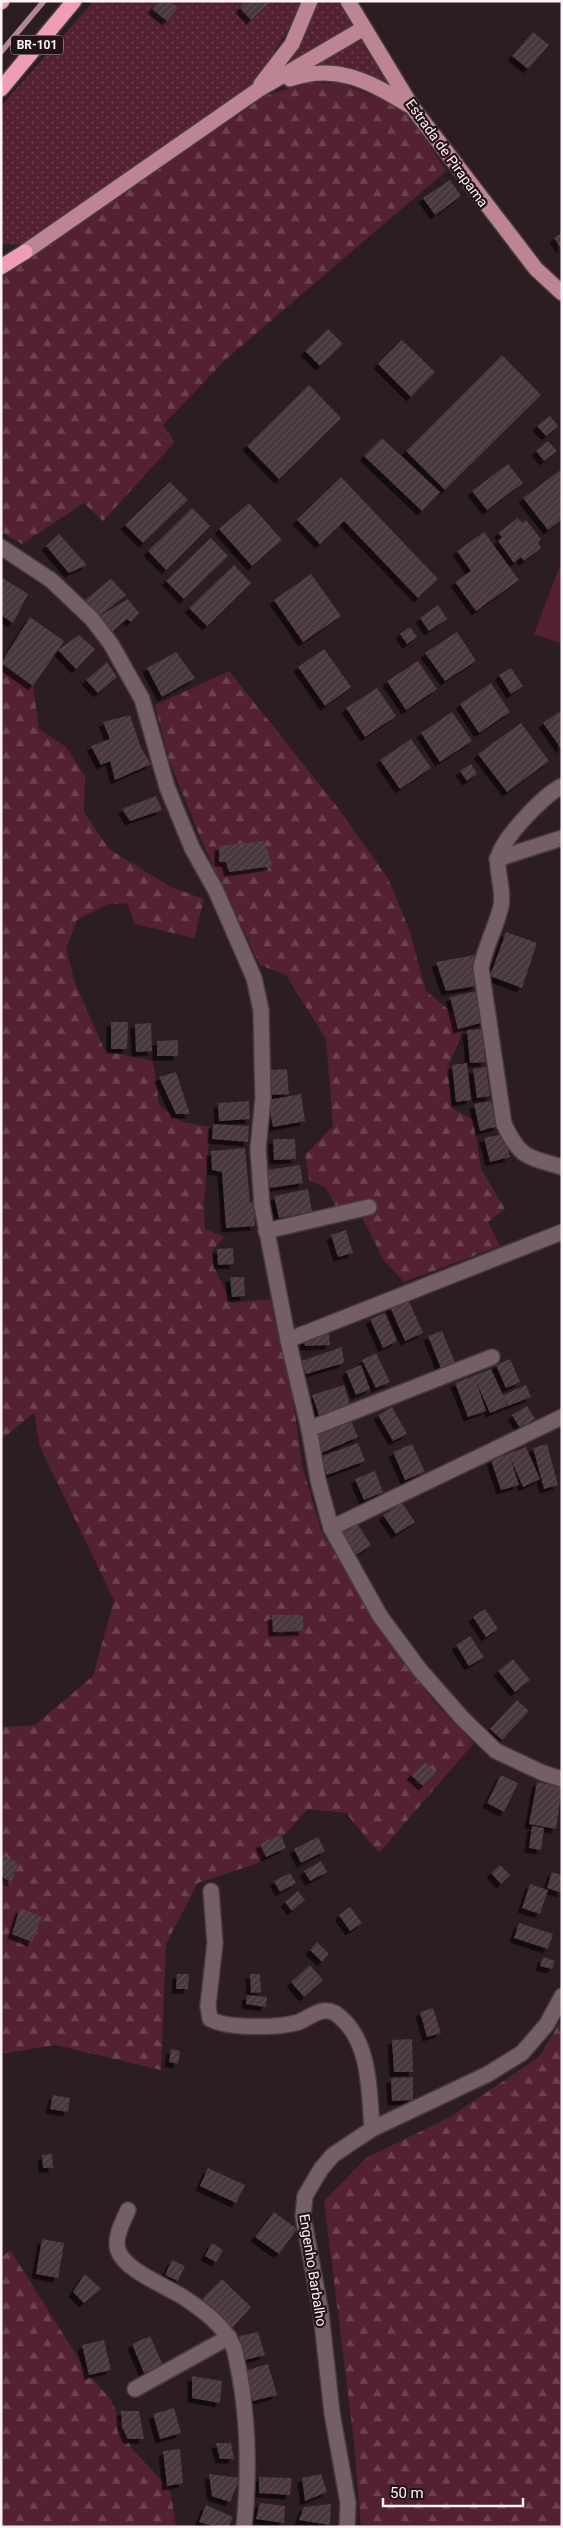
<svg xmlns="http://www.w3.org/2000/svg" width="563" height="2528" viewBox="0 0 563 2528" font-family="Roboto,sans-serif">
<style>
.grass{fill:url(#grass-dots)}
.forest{fill:url(#forest-firs)}
.green{fill:#532131}
.lines{fill:none;stroke-linecap:round;stroke-linejoin:round}
.stream{stroke:#b28793;stroke-width:5.5}
.building{fill:url(#building-hatch);filter:url(#shadow)}
.minor-casing{stroke:#473b3d;stroke-width:18}
.major-casing{stroke:#473b3d;stroke-width:18}
.highway-casing{stroke:#473b3d;stroke-width:18}
.minor{stroke:#735f64;stroke-width:15}
.major{stroke:#bd8493;stroke-width:15}
.highway{stroke:#ee9db3;stroke-width:15}
.labels{text-anchor:middle;dominant-baseline:central;stroke-width:4.5;stroke-linejoin:round;paint-order:stroke}
.shield{fill:#231317;stroke:#bcafb2;stroke-width:1}
.shield-label{font-size:12px;font-weight:bold;fill:#fdf2f4}
.street-label{font-size:14px;fill:#fdf2f4;stroke:#231317}
</style>
<defs>
<pattern id="grass-dots" width="8" height="8" patternUnits="userSpaceOnUse" patternTransform="scale(1.25)"><rect width="8" height="8" fill="#532131"/><path d="M2 2h.1M6 6h.1" fill="none" stroke="#6d424f" stroke-width="1.8" stroke-linecap="round"/></pattern>
<pattern id="forest-firs" width="22" height="20" patternUnits="userSpaceOnUse" patternTransform="scale(1.25)"><rect width="22" height="20" fill="#532131"/><path d="M5 1l3.5 6h-7zM16 11l3.5 6h-7z" fill="#6d424f"/></pattern>
<pattern id="building-hatch" width="6" height="6" patternUnits="userSpaceOnUse" patternTransform="scale(1.25)"><rect width="6" height="6" fill="#49373c"/><path d="M-1 1l2-2M0 6l6-6M5 7l2-2" fill="none" stroke="#5b4b4f"/></pattern>
<filter id="shadow"><feDropShadow dx="-4.5" dy="4.5" stdDeviation="0" flood-color="#0009"/></filter>
</defs>
<rect width="100%" height="100%" fill="#2c1d21"/>
<g class="grass">
<polygon points="94,1 301,1 296,17 253,85 21,245 1,244 1,106"/>
<polygon points="312,1 344,1 359,27 268,81"/>
<polygon points="364,33 404,99 309,68"/>
</g>
<g class="forest">
<polygon points="308,82 344,84 378,98 409,114 446,171 225,360 163,425 175,442 103,521 84,503 22,544 1,532 1,276 265,96"/>
<polygon points="1,663 33,686 39,729 66,747 85,777 84,812 109,849 171,887 204,899 194,938 135,924 127,903 108,904 77,920 66,949 75,983 105,1051 153,1061 159,1105 182,1122 210,1127 204,1201 205,1229 224,1237 212,1251 216,1271 231,1303 270,1299 293,1399 302,1465 321,1530 378,1625 434,1702 474,1743 379,1853 346,1813 308,1809 258,1863 198,1883 166,1944 161,2070 55,2045 1,2054 1,1727 35,1725 93,1676 114,1600 40,1447 34,1413 1,1440"/>
<polygon points="229,671 335,804 388,878 410,932 426,991 466,1024 449,1064 452,1108 474,1120 481,1169 505,1209 488,1222 500,1246 404,1282 383,1259 360,1213 341,1216 326,1188 309,1180 305,1155 333,1126 326,1039 286,975 260,965 203,844 169,760 155,705"/>
<polygon points="562,2019 562,2527 361,2527 354,2442 324,2201 366,2158 450,2117 539,2057"/>
<polygon points="10,2250 89,2375 111,2400 132,2449 167,2486 171,2495 176,2527 1,2527 1,2258"/>
</g>
<polygon class="green" points="562,560 562,644 534,634"/>
<g class="lines">
<polyline class="stream" points="1,52 44,1"/>
</g>
<g class="building">
<polygon points="159,1 170,1 178,8 167,21 152,9"/>
<polygon points="247,1 271,1 251,20 240,8"/>
<polygon points="533,32 549,45 528,69 512,56"/>
<polygon points="450,180 461,196 435,215 423,198"/>
<polygon points="562,233 562,250 554,238"/>
<polygon points="328,329 343,344 320,366 305,351"/>
<polygon points="402,340 435,372 411,397 378,364"/>
<polygon points="502,355 541,395 445,490 406,451"/>
<polygon points="309,385 341,418 279,479 247,446"/>
<polygon points="550,416 558,426 546,436 537,426"/>
<polygon points="382,438 440,492 422,511 364,456"/>
<polygon points="548,441 557,451 544,461 536,451"/>
<polygon points="508,464 523,483 487,510 472,491"/>
<polygon points="562,469 562,519 548,530 523,498"/>
<polygon points="341,477 438,579 418,598 344,521 320,544 297,520"/>
<polygon points="170,482 188,500 143,543 125,525"/>
<polygon points="249,503 282,540 252,566 219,529"/>
<polygon points="192,508 210,526 166,570 148,551"/>
<polygon points="518,518 522,523 526,520 541,539 538,542 541,548 524,561 521,557 514,563 498,541 502,537 498,533"/>
<polygon points="484,532 519,580 476,611 455,582 471,571 457,551"/>
<polygon points="59,534 87,565 69,573 46,546"/>
<polygon points="211,538 228,556 184,599 166,581"/>
<polygon points="234,565 251,583 207,626 189,608"/>
<polygon points="311,574 341,616 303,642 274,600"/>
<polygon points="1,577 28,594 13,623 1,615"/>
<polygon points="111,579 126,595 100,616 85,600"/>
<polygon points="128,599 139,613 131,622 127,619 111,633 100,616"/>
<polygon points="438,605 447,619 429,631 420,618"/>
<polygon points="30,617 64,641 33,686 1,663"/>
<polygon points="410,627 417,637 407,644 400,634"/>
<polygon points="457,632 476,661 445,681 425,653"/>
<polygon points="79,635 95,649 76,669 58,650"/>
<polygon points="324,649 351,687 325,706 298,667"/>
<polygon points="176,652 195,678 162,697 147,668"/>
<polygon points="418,661 437,689 406,710 387,681"/>
<polygon points="107,662 117,677 98,693 86,680"/>
<polygon points="511,668 523,686 511,694 499,675"/>
<polygon points="491,683 510,712 479,733 460,704"/>
<polygon points="377,688 396,716 365,737 346,708"/>
<polygon points="562,710 562,750 543,723"/>
<polygon points="452,712 472,741 440,762 421,733"/>
<polygon points="130,715 141,748 151,764 115,780 110,761 101,765 91,746 110,739 103,722"/>
<polygon points="521,723 549,761 507,792 478,754"/>
<polygon points="411,739 431,768 400,789 380,760"/>
<polygon points="471,764 477,774 467,781 460,771"/>
<polygon points="156,796 162,810 130,821 122,809"/>
<polygon points="264,841 273,866 229,872 226,862 219,862 219,846"/>
<polygon points="506,932 537,943 522,988 490,976"/>
<polygon points="475,955 476,986 446,991 436,962"/>
<polygon points="476,991 484,1022 458,1029 450,997"/>
<polygon points="111,1022 128,1022 127,1049 111,1049"/>
<polygon points="151,1023 152,1051 136,1052 135,1024"/>
<polygon points="483,1029 485,1062 470,1063 467,1030"/>
<polygon points="178,1040 178,1056 157,1056 157,1041"/>
<polygon points="467,1063 471,1100 456,1102 452,1065"/>
<polygon points="486,1067 490,1096 477,1098 473,1069"/>
<polygon points="287,1069 289,1094 272,1095 270,1070"/>
<polygon points="176,1072 190,1114 176,1114 159,1077"/>
<polygon points="301,1094 305,1121 273,1127 268,1100"/>
<polygon points="249,1101 250,1119 219,1121 218,1103"/>
<polygon points="491,1101 498,1126 480,1131 474,1104"/>
<polygon points="213,1124 249,1126 248,1142 212,1139"/>
<polygon points="504,1134 510,1157 490,1162 484,1138"/>
<polygon points="273,1139 295,1139 296,1159 274,1160"/>
<polygon points="245,1148 250,1203 254,1202 255,1226 226,1228 222,1172 212,1170 211,1151"/>
<polygon points="300,1165 303,1183 270,1188 267,1170"/>
<polygon points="308,1189 312,1212 279,1218 274,1196"/>
<polygon points="346,1230 353,1253 338,1257 331,1235"/>
<polygon points="233,1248 234,1264 218,1265 217,1249"/>
<polygon points="230,1277 244,1277 245,1296 232,1297"/>
<polygon points="408,1299 423,1333 405,1341 390,1307"/>
<polygon points="385,1313 397,1341 383,1348 370,1319"/>
<polygon points="442,1331 456,1365 442,1371 428,1336"/>
<polygon points="329,1334 330,1345 305,1346 304,1336"/>
<polygon points="342,1347 344,1363 306,1374 301,1361"/>
<polygon points="376,1353 390,1382 376,1388 362,1360"/>
<polygon points="510,1359 520,1382 506,1388 496,1365"/>
<polygon points="361,1365 370,1389 356,1395 346,1371"/>
<polygon points="491,1369 503,1395 526,1385 531,1397 508,1406 504,1398 507,1406 490,1413 476,1381 486,1411 468,1417 455,1383"/>
<polygon points="344,1385 351,1408 320,1418 312,1395"/>
<polygon points="527,1406 535,1419 520,1428 512,1415"/>
<polygon points="392,1407 407,1434 393,1441 378,1415"/>
<polygon points="350,1419 358,1437 321,1453 313,1434"/>
<polygon points="358,1443 365,1461 327,1475 320,1457"/>
<polygon points="412,1444 425,1472 405,1480 393,1452"/>
<polygon points="547,1444 558,1485 544,1489 533,1448"/>
<polygon points="526,1447 540,1479 523,1487 510,1457 519,1485 501,1490 491,1460"/>
<polygon points="375,1471 383,1492 364,1500 355,1479"/>
<polygon points="402,1503 415,1522 396,1534 383,1515"/>
<polygon points="356,1522 371,1545 356,1555 341,1532"/>
<polygon points="485,1609 498,1629 486,1637 473,1617"/>
<polygon points="272,1615 303,1615 303,1631 273,1632"/>
<polygon points="470,1636 484,1657 469,1666 456,1645"/>
<polygon points="513,1659 530,1680 515,1692 498,1671"/>
<polygon points="517,1700 529,1711 502,1740 490,1729"/>
<polygon points="425,1762 436,1773 423,1786 411,1775"/>
<polygon points="501,1775 518,1783 504,1812 487,1803"/>
<polygon points="537,1782 562,1787 556,1829 529,1824"/>
<polygon points="532,1826 544,1828 541,1850 529,1848"/>
<polygon points="281,1835 286,1848 266,1857 260,1844"/>
<polygon points="318,1837 325,1851 301,1863 294,1849"/>
<polygon points="1,1854 18,1863 12,1882 1,1876"/>
<polygon points="321,1861 327,1872 310,1881 304,1871"/>
<polygon points="500,1865 510,1875 501,1884 491,1873"/>
<polygon points="552,1872 562,1875 562,1893 547,1888"/>
<polygon points="290,1873 296,1883 280,1892 274,1881"/>
<polygon points="530,1884 548,1890 540,1914 522,1908"/>
<polygon points="298,1891 305,1900 292,1911 285,1902"/>
<polygon points="350,1907 362,1923 350,1931 339,1915"/>
<polygon points="20,1908 42,1917 32,1942 12,1934"/>
<polygon points="519,1923 553,1934 548,1949 514,1938"/>
<polygon points="317,1942 329,1954 322,1962 310,1950"/>
<polygon points="543,1957 555,1961 552,1969 540,1966"/>
<polygon points="310,1965 323,1980 304,1997 291,1982"/>
<polygon points="177,1974 189,1974 188,1989 176,1989"/>
<polygon points="250,1974 260,1974 261,1992 251,1993"/>
<polygon points="247,1995 267,1997 266,2007 246,2004"/>
<polygon points="433,2008 441,2033 427,2037 420,2012"/>
<polygon points="412,2039 413,2072 394,2072 392,2040"/>
<polygon points="171,2049 180,2051 178,2064 169,2062"/>
<polygon points="413,2077 413,2100 392,2101 391,2078"/>
<polygon points="53,2095 70,2098 68,2112 50,2109"/>
<polygon points="52,2154 53,2168 43,2168 42,2155"/>
<polygon points="208,2168 245,2185 236,2203 200,2186"/>
<polygon points="274,2212 297,2229 279,2254 255,2237"/>
<polygon points="42,2239 64,2243 58,2278 36,2274"/>
<polygon points="212,2243 223,2250 216,2262 205,2256"/>
<polygon points="172,2260 185,2266 178,2281 165,2275"/>
<polygon points="85,2274 101,2289 84,2303 73,2292"/>
<polygon points="222,2279 251,2307 232,2328 202,2299"/>
<polygon points="258,2332 265,2355 245,2360 239,2336"/>
<polygon points="150,2336 163,2365 144,2373 132,2344"/>
<polygon points="104,2340 111,2370 89,2375 82,2345"/>
<polygon points="268,2364 277,2395 253,2401 244,2371"/>
<polygon points="192,2376 222,2381 220,2403 192,2398"/>
<polygon points="174,2408 181,2433 160,2439 153,2414"/>
<polygon points="121,2411 139,2411 144,2439 128,2439 122,2427"/>
<polygon points="216,2443 231,2443 234,2459 220,2459"/>
<polygon points="180,2449 183,2483 167,2486 163,2451"/>
<polygon points="209,2474 240,2478 230,2502 212,2496"/>
<polygon points="321,2474 327,2492 305,2501 302,2478"/>
<polygon points="259,2477 292,2478 290,2495 259,2493"/>
<polygon points="260,2503 285,2506 284,2523 256,2519"/>
<polygon points="331,2504 330,2525 299,2520 304,2507"/>
<polygon points="206,2505 233,2517 228,2527 216,2527 199,2522"/>
</g>
<g class="lines">
<defs>
<g id="minor">
<polyline points="1,547 51,580 92,619 111,644 142,699 167,787 192,848 216,891 254,978 261,1010 263,1098 258,1149 262,1206 288,1340 309,1429 318,1480 331,1528 380,1616 420,1670 463,1719 496,1751 543,1773 562,1779"/>
<path d="M 562,786 C 545,794 498,842 498,860 C 497,876 504,890 501,906 C 496,928 485,946 481,968 L 504,1124 C 520,1158 527,1157 562,1167"/>
<polyline points="497,859 562,838"/>
<polyline points="266,1231 369,1207"/>
<polyline points="288,1340 562,1232"/>
<polyline points="309,1429 492,1357"/>
<polyline points="331,1528 562,1417"/>
<path d="M 211,1891 L 215,1943 L 208,2006 L 210,2019 C 228,2029 279,2028 299,2022 C 311,2017 321,2006 335,2013 C 371,2038 369,2091 372,2129"/>
<path d="M 128,2210 C 123,2222 114,2237 118,2250 C 124,2270 166,2286 183,2297 C 203,2310 224,2325 234,2348 C 248,2406 250,2468 244,2527"/>
<polyline points="135,2389 229,2337"/>
<polyline points="347,2527 348,2503 332,2413 321,2313 303,2216 305,2196 321,2169 333,2155 372,2129 488,2074 522,2053 547,2024 562,1996"/>
</g>
<g id="major">
<polyline points="348,1 412,107 536,269 562,293"/>
<path d="M 290,79 C 335,63 370,81 408,105"/>
<polyline points="261,84 292,44 310,1"/>
<polyline points="25,252 258,90 364,28"/>
</g>
<g id="highway">
<polyline points="1,2 2,1"/>
<polyline points="1,89 74,1"/>
<polyline points="1,267 25,252"/>
</g>
</defs>
<use href="#minor" class="minor-casing"/>
<use href="#major" class="major-casing"/>
<use href="#highway" class="highway-casing"/>
<use href="#minor" class="minor"/>
<use href="#major" class="major"/>
<use href="#highway" class="highway"/>
</g>
<g class="labels">
<rect class="shield" x="11" y="35.5" width="52" height="19" rx="4"/>
<g class="shield-label">
<text x="37" y="45">BR-101</text>
</g>
<g class="street-label">
<text transform="translate(447 153) rotate(54)">Estrada de Pirapama</text>
<text transform="translate(313 2270) rotate(81)">Engenho Barbalho</text>
</g>
</g>
<rect width="563" height="2528" fill="none" stroke="#fdf2f4" stroke-width="5"/>
<path d="M383 2498v8h140v-8" fill="none" stroke="#fdf2f4" stroke-width="2.5"/>
<text x="390" y="2498" font-size="15" fill="#fdf2f4" stroke="#231317" stroke-width="4" paint-order="stroke">50 m</text>
</svg>
